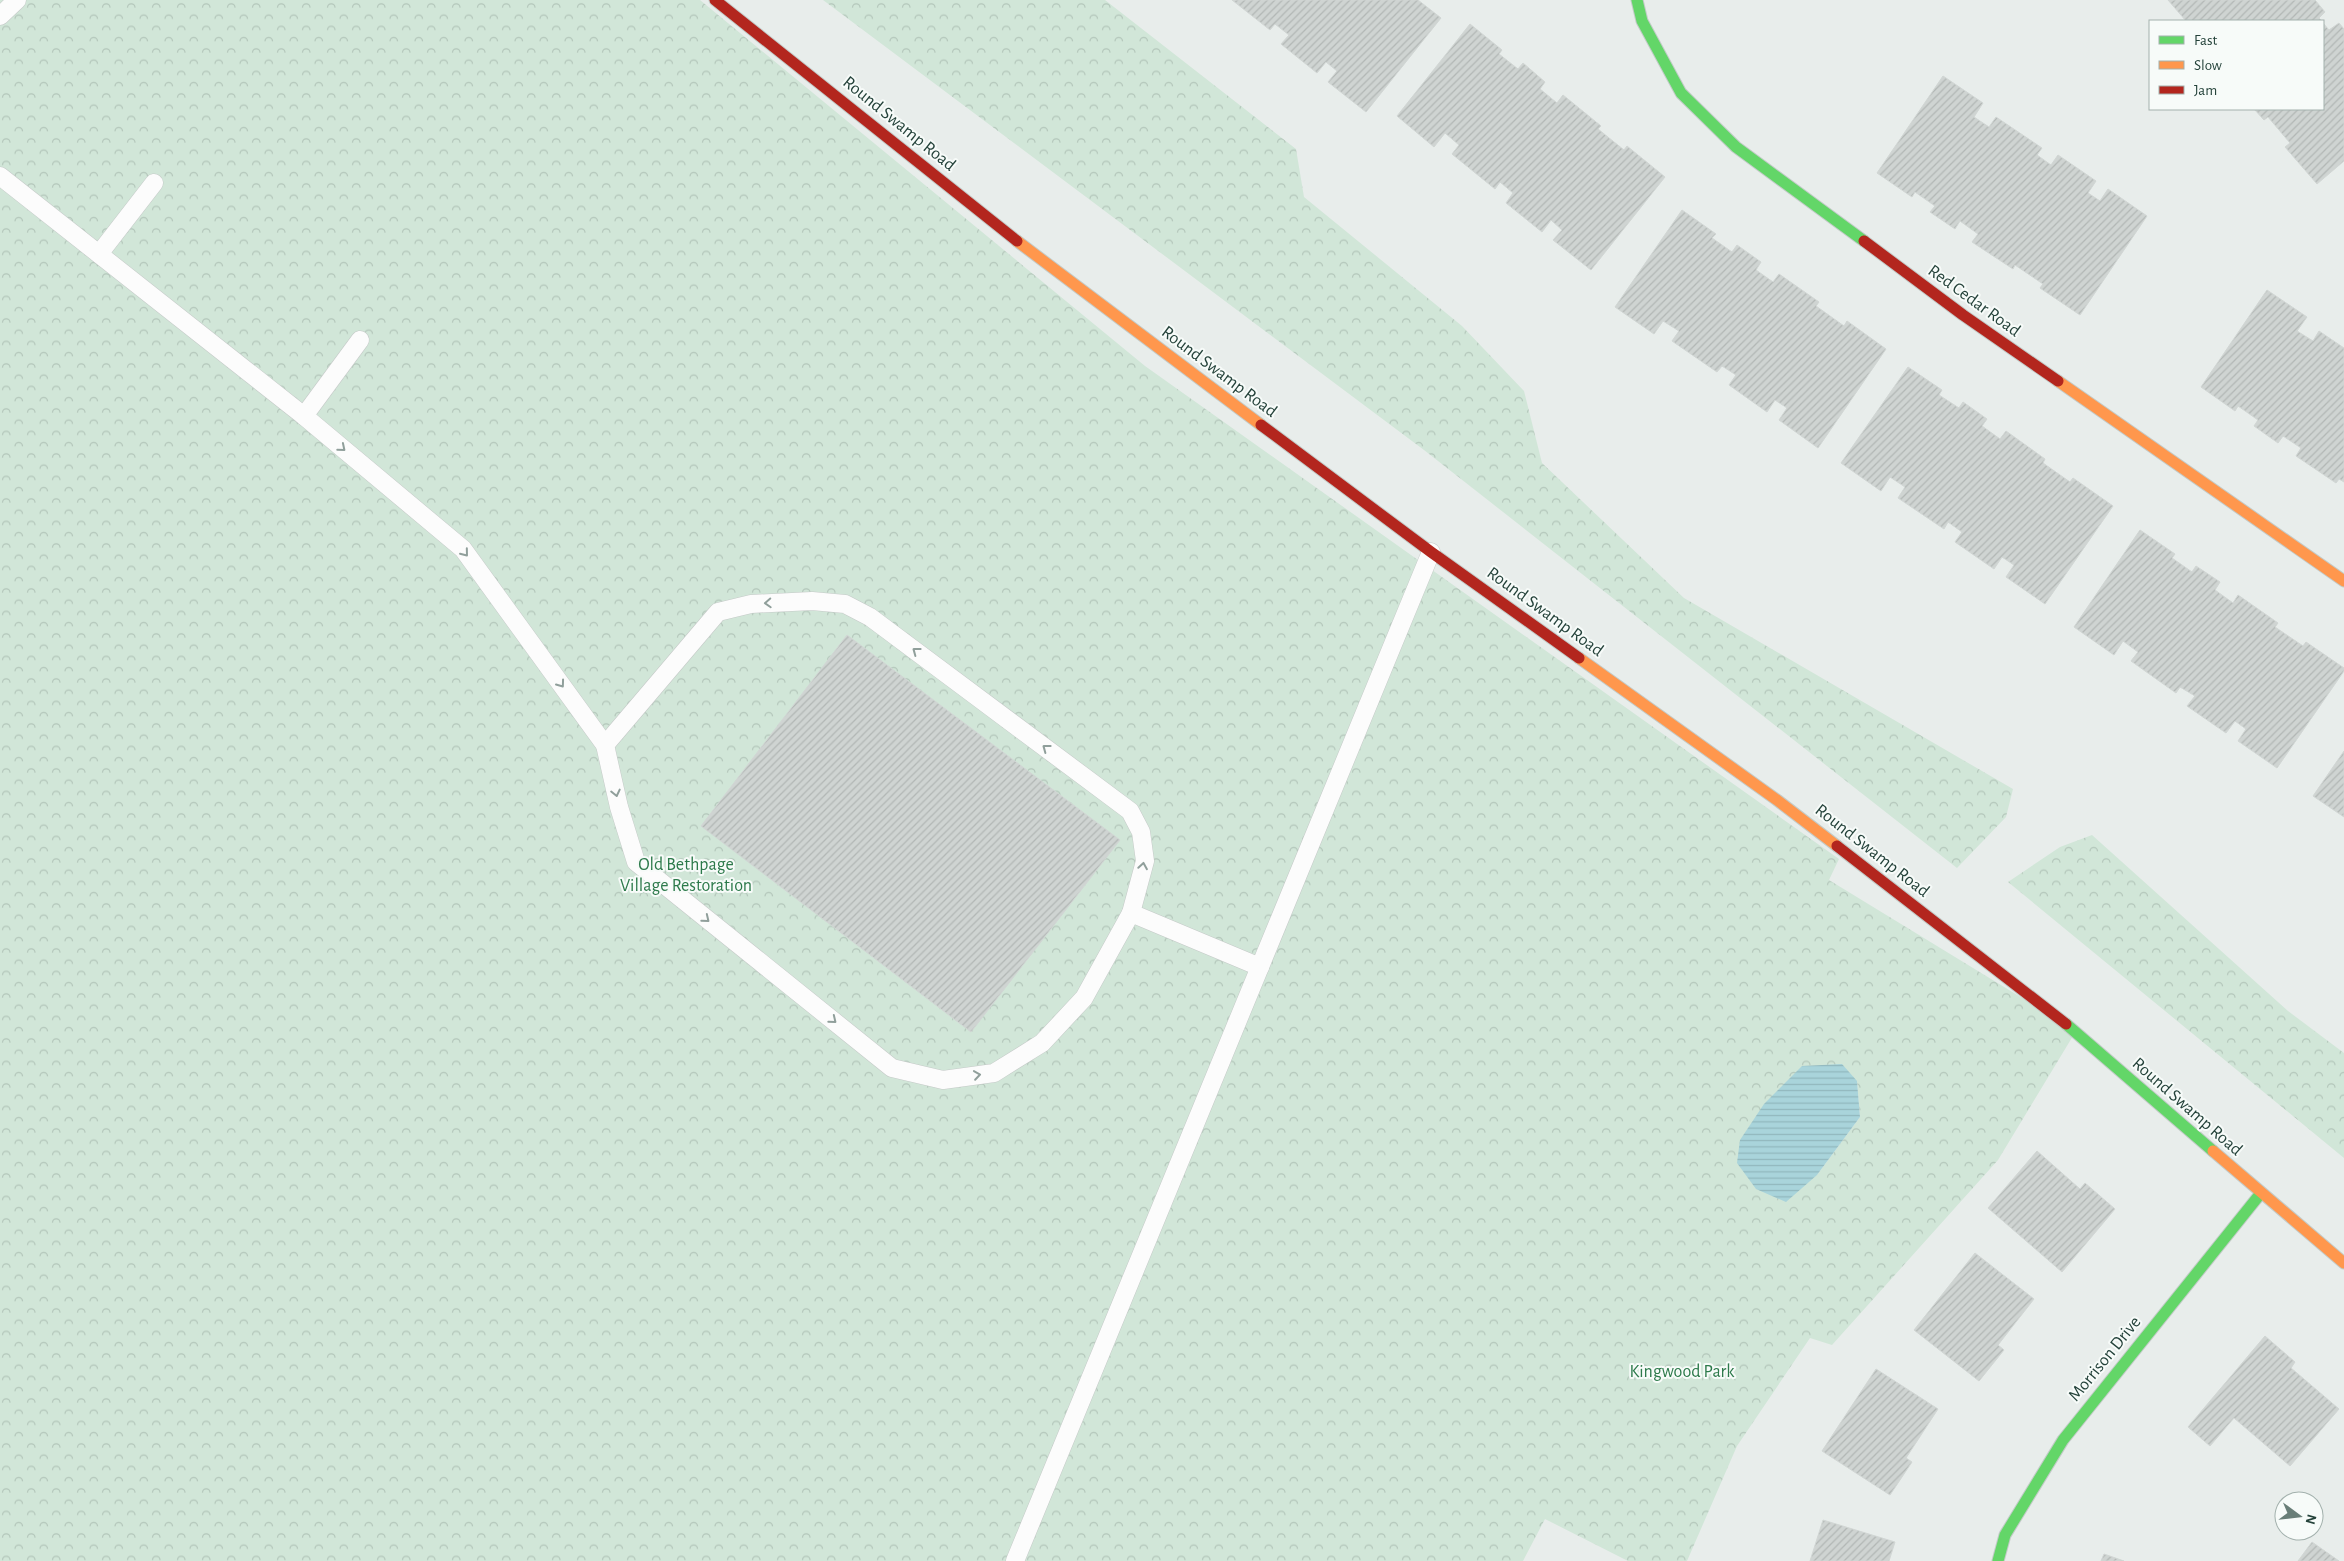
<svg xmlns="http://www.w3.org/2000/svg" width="2344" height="1561" viewBox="0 0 2344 1561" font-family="'Alegreya Sans',sans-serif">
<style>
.forest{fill:url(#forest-crowns);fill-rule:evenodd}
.water{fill:url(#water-rules)}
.building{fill:url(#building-hatch);stroke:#d1d6d4}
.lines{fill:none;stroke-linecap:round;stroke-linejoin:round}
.lane-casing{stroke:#c5cac8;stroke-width:19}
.fast-casing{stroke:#c3cbc8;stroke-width:13}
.slow-casing{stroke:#c3cbc8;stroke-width:13}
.jam-casing{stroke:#c3cbc8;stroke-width:13}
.lane{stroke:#fcfcfc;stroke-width:18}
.fast{stroke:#63d668;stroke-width:11}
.slow{stroke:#ff974d;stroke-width:11}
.jam{stroke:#b3261e;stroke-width:11}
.oneway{stroke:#909f9b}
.labels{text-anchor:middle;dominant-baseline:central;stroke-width:4;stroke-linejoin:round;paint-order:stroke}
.street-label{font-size:18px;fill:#24423a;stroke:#f7fbf9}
.park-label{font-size:18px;fill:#2d7a4b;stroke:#f7fbf9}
</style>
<defs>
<pattern id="forest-crowns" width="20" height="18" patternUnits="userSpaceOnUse" patternTransform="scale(1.25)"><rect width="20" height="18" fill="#d1e6d8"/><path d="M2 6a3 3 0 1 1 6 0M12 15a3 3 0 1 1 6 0" fill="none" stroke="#b3c6ba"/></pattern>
<pattern id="water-rules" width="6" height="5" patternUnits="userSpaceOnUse" patternTransform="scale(1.25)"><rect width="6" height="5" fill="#a9d4db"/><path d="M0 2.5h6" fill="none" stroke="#91b7bd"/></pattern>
<pattern id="building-hatch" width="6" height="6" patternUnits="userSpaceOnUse" patternTransform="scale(1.25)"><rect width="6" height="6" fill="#cfd4d2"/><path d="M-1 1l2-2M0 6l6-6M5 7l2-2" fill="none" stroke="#b2b7b5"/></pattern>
</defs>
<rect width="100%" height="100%" fill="#e8edeb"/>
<g class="forest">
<path d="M 0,0 L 700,0 L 1145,366 L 1839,859 L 1829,880 L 2076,1031 L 1998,1160 L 1832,1345 L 1810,1338 L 1737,1446 L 1687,1561 L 1628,1561 L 1545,1519 L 1523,1561 L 0,1561 ZM 1857,1081 L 1860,1117 L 1817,1175 Z"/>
<polygon points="823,0 1105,0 1296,149 1304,197 1462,326 1524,391 1542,463 1684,598 2013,789 2006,817 1957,868 1424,450"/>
<polygon points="2092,835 2288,1011 2344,1053 2344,1158 2008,882 2060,847"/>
</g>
<polygon class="water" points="1842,1064 1857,1081 1860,1117 1817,1175 1786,1202 1756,1189 1737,1163 1740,1140 1764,1104 1802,1066"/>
<g class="building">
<polygon points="1232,0 1418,0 1441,18 1366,112 1328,82 1337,71 1326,62 1317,73 1281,44 1289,35 1275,24 1270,30"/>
<polygon points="2168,0 2315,0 2325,12 2319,18 2322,21 2192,21 2191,19 2186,21"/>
<polygon points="2323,23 2329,30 2339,23 2344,29 2344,161 2317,184 2285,147 2290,143 2268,117 2264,120 2254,109 2323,109"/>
<polygon points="1470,24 1502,50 1499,54 1518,69 1523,63 1545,82 1540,89 1557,103 1563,95 1601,126 1598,129 1624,150 1627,146 1665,177 1591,270 1553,240 1562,230 1551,220 1542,232 1506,203 1513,193 1500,182 1495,189 1452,154 1459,145 1445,133 1434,147 1397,116"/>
<polygon points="1943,76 1983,103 1974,117 1989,127 1996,117 2042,148 2037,155 2051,165 2058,155 2096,181 2088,193 2100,201 2108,189 2147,216 2080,315 2040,288 2043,284 2015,265 2013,269 1972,242 1978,234 1960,221 1955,229 1930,212 1935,206 1915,192 1912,197 1877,173"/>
<polygon points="1682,210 1716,234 1712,238 1732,252 1737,245 1761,262 1756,270 1773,282 1779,274 1819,302 1816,306 1844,326 1847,321 1886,349 1818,448 1779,420 1787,408 1775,400 1767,412 1729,385 1736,375 1722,366 1717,372 1672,341 1679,331 1663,321 1654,334 1615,307"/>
<polygon points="2267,290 2307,317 2297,331 2313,341 2319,331 2344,348 2344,482 2339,479 2336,483 2296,456 2301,448 2283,436 2278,443 2254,426 2258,420 2238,406 2235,411 2201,387"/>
<polygon points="1908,367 1942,390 1939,395 1959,408 1963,402 1987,419 1982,426 2000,439 2006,431 2045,459 2043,463 2070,482 2073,478 2113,506 2045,604 2006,577 2014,565 2002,557 1994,569 1955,542 1962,532 1948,522 1944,529 1898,498 1905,487 1890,477 1881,491 1841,463"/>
<polygon points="2140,530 2175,554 2172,558 2192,572 2196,566 2220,582 2215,590 2233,603 2238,595 2278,623 2275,627 2303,646 2306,642 2344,668 2344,671 2277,768 2238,741 2246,729 2235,721 2226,733 2187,706 2195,696 2180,687 2176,693 2131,661 2138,652 2123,641 2114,655 2074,627"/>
<polygon points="847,635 1120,840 971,1032 701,826"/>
<polygon points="2344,751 2344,817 2313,796"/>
<polygon points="2037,1151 2080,1189 2085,1183 2115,1209 2062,1272 1988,1208"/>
<polygon points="1975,1253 2034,1299 1998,1345 2004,1350 1979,1381 1914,1330"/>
<polygon points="2265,1336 2295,1362 2291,1368 2339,1409 2290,1466 2234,1418 2210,1446 2188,1427"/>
<polygon points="1876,1369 1938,1409 1906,1458 1912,1462 1890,1495 1822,1451"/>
<polygon points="1823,1520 1895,1542 1889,1561 1810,1561"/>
<polygon points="2312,1542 2339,1561 2298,1561"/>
<polygon points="2104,1554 2124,1561 2101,1561"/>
</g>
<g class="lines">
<defs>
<g id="lane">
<polyline points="0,16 17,0"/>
<polyline points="0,176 304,416 463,549 605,745 619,807 636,862 892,1068 943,1080 994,1073 1042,1043 1084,998 1131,913 1260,967"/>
<polyline points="99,254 154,183"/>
<polyline points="304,416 360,340"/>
<polyline points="605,745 718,612 751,604 812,601 845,604 870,617 1130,811 1141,832 1145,861 1131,913"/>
<polyline points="1015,1561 1431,552"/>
</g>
<g id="fast">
<polyline points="1637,0 1642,21 1681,93 1736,147 1864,241"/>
<polyline points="2066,1024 2213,1151"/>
<polyline points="1998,1561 2005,1535 2063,1440 2261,1193"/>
</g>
<g id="slow">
<polyline points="1017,241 1261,425"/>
<polyline points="2058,381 2344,581"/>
<polyline points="1579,658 1777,800 1837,846"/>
<polyline points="2213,1151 2344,1263"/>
</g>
<g id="jam">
<polyline points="715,0 1017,241"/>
<polyline points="1864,241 1963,315 2058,381"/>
<polyline points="1261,425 1431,552 1579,658"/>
<polyline points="1837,846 2066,1024"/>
</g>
</defs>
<use href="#lane" class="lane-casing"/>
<use href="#fast" class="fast-casing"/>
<use href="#slow" class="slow-casing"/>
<use href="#jam" class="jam-casing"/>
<use href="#lane" class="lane"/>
<use href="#fast" class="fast"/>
<use href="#slow" class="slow"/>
<use href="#jam" class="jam"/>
</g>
<defs><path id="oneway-chevron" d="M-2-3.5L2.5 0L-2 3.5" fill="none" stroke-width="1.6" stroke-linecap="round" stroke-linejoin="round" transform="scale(1.25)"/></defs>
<g class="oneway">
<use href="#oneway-chevron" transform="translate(342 448) rotate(40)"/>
<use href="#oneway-chevron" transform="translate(465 553) rotate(51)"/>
<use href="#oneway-chevron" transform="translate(768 603) rotate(177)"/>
<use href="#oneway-chevron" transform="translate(916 651) rotate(-143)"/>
<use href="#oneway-chevron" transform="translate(561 684) rotate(54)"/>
<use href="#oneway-chevron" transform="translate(1046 748) rotate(-143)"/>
<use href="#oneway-chevron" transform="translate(616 793) rotate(77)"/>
<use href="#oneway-chevron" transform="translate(1143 866) rotate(-81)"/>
<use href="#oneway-chevron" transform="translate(706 919) rotate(39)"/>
<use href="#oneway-chevron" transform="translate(833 1020) rotate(39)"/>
<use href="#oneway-chevron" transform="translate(977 1075) rotate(-8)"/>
</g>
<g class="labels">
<g class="street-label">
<text transform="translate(899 124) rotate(39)">Round Swamp Road</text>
<text transform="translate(1974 301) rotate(36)">Red Cedar Road</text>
<text transform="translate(1219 372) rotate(37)">Round Swamp Road</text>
<text transform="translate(1545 612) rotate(36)">Round Swamp Road</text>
<text transform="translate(1872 851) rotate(38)">Round Swamp Road</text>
<text transform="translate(2187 1107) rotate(41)">Round Swamp Road</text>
<text transform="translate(2105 1359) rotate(-51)">Morrison Drive</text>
</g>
<g class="park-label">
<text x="686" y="865">Old Bethpage<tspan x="686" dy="21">Village Restoration</tspan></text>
<text x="1682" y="1372">Kingwood Park</text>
</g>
</g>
<rect x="2149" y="20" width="175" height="90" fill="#f7fbf9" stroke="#a3b1ad"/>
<rect x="2159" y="36" width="25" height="8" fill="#63d668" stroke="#a3b1ad"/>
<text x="2194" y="45" font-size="15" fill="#24423a">Fast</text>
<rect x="2159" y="61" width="25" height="8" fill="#ff974d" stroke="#a3b1ad"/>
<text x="2194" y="70" font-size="15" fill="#24423a">Slow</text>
<rect x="2159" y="86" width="25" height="8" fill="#b3261e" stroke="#a3b1ad"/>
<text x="2194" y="95" font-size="15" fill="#24423a">Jam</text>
<g transform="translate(2299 1516) rotate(105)"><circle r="24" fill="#f7fbf9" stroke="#a3b1ad"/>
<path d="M0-4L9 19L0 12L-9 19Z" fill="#697e78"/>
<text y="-8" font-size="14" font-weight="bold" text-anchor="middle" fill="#24423a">N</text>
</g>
</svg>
